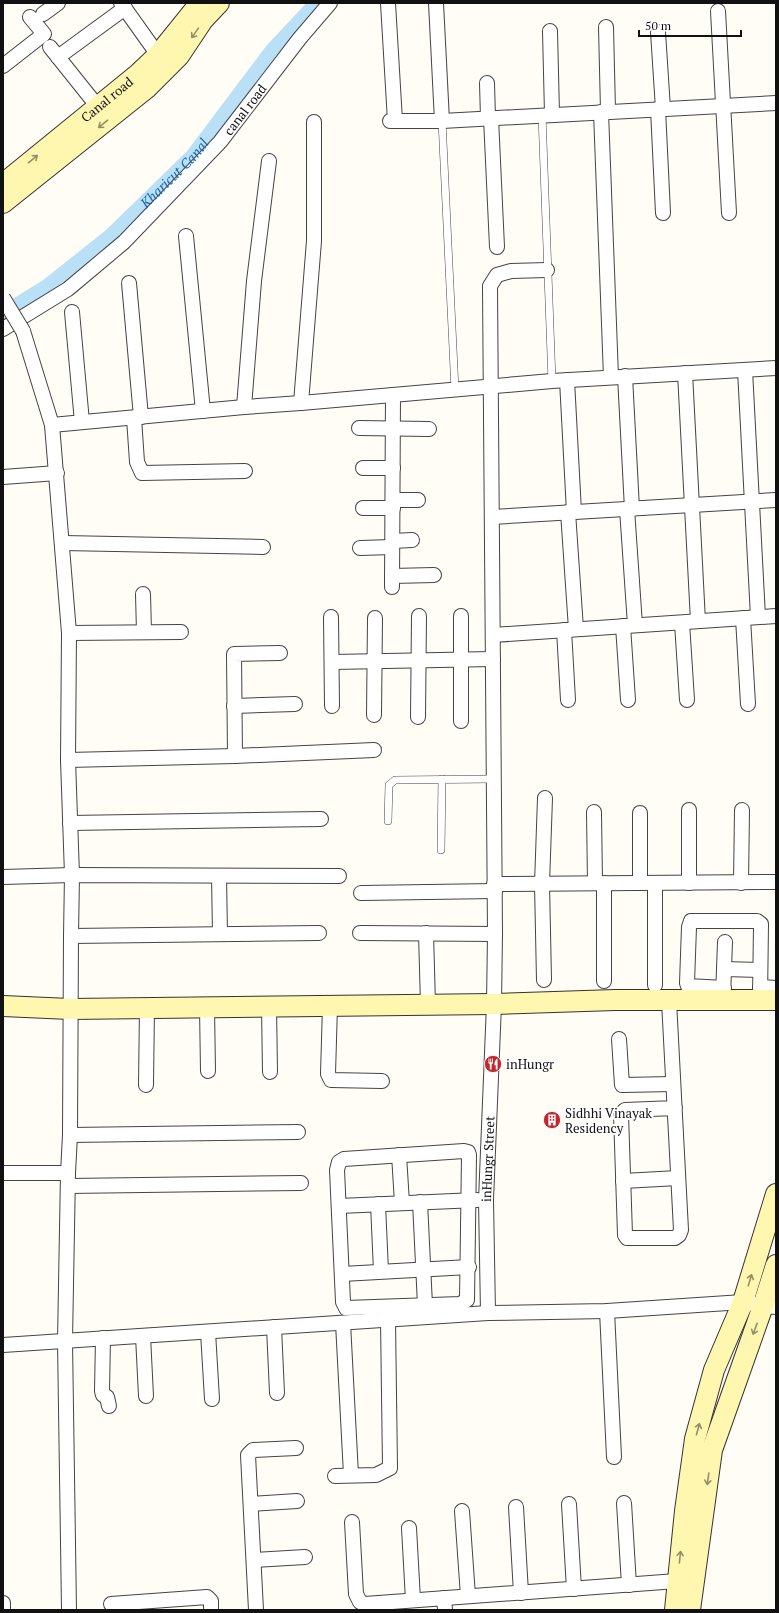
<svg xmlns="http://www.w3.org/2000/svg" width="779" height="1613" viewBox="0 0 779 1613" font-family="'PT Serif',serif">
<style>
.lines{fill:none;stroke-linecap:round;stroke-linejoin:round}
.canal{stroke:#b9e0f7;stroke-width:14}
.lane-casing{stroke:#444;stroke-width:8}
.street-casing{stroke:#444;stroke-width:16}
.secondary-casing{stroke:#333;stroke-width:22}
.lane{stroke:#fff;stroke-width:7}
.street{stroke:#fff;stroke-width:14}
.secondary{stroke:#fff6b0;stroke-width:20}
.street-bridge-casing{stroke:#444;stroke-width:16;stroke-linecap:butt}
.street-bridge{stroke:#fff;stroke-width:14}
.oneway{stroke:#948f68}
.labels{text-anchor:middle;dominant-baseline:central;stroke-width:4;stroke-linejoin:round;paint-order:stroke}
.street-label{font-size:13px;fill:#111;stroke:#fff}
.poi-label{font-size:13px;fill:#111;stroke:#fff;text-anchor:start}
.water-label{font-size:14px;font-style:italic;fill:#1768a6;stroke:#fff}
</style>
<rect width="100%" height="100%" fill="#fffdf5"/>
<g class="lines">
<path class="canal" id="s1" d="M 3,313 L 47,286 L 111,235 L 193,155 L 272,50 L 316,3"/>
<defs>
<g id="lane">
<polyline points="542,115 552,381"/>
<polyline points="442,121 455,390"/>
<polyline points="388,821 389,785 395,780 493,779"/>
<polyline points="441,850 442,779"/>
</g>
<g id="street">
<polyline points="121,3 158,55"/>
<polyline points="388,3 395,121"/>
<polyline points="436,3 442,121"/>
<polyline points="718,11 729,213"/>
<polyline points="43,14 58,3"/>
<polyline points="606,27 608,111"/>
<polyline points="550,31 552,114"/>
<polyline points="658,32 663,109"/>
<polyline points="50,47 98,107"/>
<polyline points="58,57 125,8"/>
<polyline points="3,66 44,34 30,17"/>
<polyline points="487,83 488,118"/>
<polyline points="658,109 663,213"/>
<polyline points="601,112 611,377"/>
<polyline points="491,118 497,247"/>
<polyline points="390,121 442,121 776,103"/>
<polyline points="186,236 203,411"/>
<polyline points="129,283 141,417"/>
<polyline points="72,312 82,422"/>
<path id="s2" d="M 3,329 L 68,289 L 124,242 L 220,142 L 300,38 L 330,3"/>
<polyline points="23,331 52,425 244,407 301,403 552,381 776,368"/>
<polyline points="745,370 758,617"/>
<polyline points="685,373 698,621"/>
<polyline points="625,376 632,509"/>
<polyline points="567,380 574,512"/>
<polyline points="301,403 314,241 314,122"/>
<polyline points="244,407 254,281 269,161"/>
<polyline points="134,418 137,462 142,473 245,471"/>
<polyline points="52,425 69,633 68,760 72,875 71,936 70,1135 68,1173 65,1341 69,1610"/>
<polyline points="359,428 429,429"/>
<polyline points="363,468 393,468"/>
<polyline points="3,477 57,473"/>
<polyline points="393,500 418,500"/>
<polyline points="363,508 393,508"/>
<polyline points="627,509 635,625"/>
<polyline points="568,512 576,629"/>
<polyline points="492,517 776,500"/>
<polyline points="393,541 412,540"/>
<polyline points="63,543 263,547"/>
<polyline points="360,548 392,547"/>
<polyline points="392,576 434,575"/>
<polyline points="392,587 393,395"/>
<polyline points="143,594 144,632"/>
<polyline points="461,616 461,721"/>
<polyline points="331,617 332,706"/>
<polyline points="743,618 748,704"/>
<polyline points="682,623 687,700"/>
<polyline points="623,626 628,700"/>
<polyline points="564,630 568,700"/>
<polyline points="69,633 181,632"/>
<polyline points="493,635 776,616"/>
<polyline points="332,662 493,659"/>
<polyline points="234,706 295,704"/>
<polyline points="374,715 375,618"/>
<polyline points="418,717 419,616"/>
<polyline points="235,756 234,654 280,653"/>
<polyline points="68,760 235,756 374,750"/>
<polyline points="594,812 595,883"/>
<polyline points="70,823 321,819"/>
<polyline points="219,876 220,934"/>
<polyline points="3,877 72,875 339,876"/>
<polyline points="604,883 604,981"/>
<polyline points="640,883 640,813"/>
<polyline points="655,883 655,985"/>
<polyline points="689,883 689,810"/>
<polyline points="741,883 742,810"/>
<polyline points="494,884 776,882"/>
<polyline points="361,893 495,891"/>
<polyline points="360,933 495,934"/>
<polyline points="426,933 428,1005"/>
<polyline points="71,936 319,933"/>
<polyline points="724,969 725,942"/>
<polyline points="544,980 542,884 545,798"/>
<polyline points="760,987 776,988"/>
<polyline points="724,988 688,986 687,983 689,927 691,921 757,921 761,924 760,1000"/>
<polyline points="723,997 724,969 760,970"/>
<polyline points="669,1001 681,1230 679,1235 675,1238 627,1238 625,1235 621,1114 625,1110 675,1108"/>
<polyline points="269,1006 270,1072"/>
<polyline points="330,1006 328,1074 331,1080 382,1081"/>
<polyline points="207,1007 208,1071"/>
<polyline points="619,1039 622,1085 673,1084"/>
<polyline points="146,1085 147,1007"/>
<polyline points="70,1135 298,1132"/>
<polygon points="464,1151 468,1152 469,1155 467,1300 460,1304 346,1308 343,1302 337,1170 339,1162 344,1159"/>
<polyline points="399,1155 402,1203"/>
<polyline points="3,1173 68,1173"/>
<polyline points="623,1181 678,1178"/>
<polyline points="68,1186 301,1183"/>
<polyline points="420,1202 425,1305"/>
<polyline points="378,1204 381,1271"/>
<polyline points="339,1206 477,1200"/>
<polyline points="342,1274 469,1267"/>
<polyline points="607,1311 614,1457"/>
<path id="s3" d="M 488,1313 L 486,1200 L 494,1004 L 495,934 L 490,286 L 497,275 L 511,271 L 547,270"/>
<polyline points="343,1323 351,1475"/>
<polyline points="274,1327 277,1393"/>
<polyline points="208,1332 212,1399"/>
<polyline points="143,1336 146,1396"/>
<polyline points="103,1338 102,1391 103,1395 107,1397 109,1406"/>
<polyline points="3,1345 488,1313 607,1311 743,1302 763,1306 776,1307"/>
<polyline points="335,1476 376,1475 390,1468 388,1320"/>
<polyline points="624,1503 629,1585"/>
<polyline points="251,1504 297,1501"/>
<polyline points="569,1504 574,1589"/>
<polyline points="516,1507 521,1593"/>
<polyline points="462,1511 468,1596"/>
<polyline points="352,1522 356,1594 360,1602 365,1604 677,1581"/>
<polyline points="409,1528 413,1600"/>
<polyline points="254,1560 305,1557"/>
<polyline points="444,1598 445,1610"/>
<polyline points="3,1603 3,1610"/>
<polyline points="111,1604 207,1597 211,1601 211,1610"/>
<polyline points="256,1610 248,1455 253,1450 296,1448"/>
</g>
<g id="secondary">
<path id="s4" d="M 3,184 L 138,74 L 158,55 L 200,3"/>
<polyline points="3,203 147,88 179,56 203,20 219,3"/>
<polyline points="3,1006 70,1009 494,1004 615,1000 776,1000"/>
<polyline points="675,1610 685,1511 695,1439 714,1370 743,1302 776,1194"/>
<polyline points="690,1610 712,1450 763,1306 776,1265"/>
</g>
</defs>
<use href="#lane" class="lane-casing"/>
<use href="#street" class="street-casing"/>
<use href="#secondary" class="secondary-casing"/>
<use href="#lane" class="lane"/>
<use href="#street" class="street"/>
<use href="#secondary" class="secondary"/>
<defs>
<polyline id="street-bridge" points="3,298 23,331"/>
</defs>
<use href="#street-bridge" class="street-bridge-casing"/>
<use href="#street-bridge" class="street-bridge"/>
</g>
<defs><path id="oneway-shaft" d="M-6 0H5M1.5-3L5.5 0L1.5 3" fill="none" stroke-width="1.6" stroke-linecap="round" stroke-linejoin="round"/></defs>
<g class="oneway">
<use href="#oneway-shaft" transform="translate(195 33) rotate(125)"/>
<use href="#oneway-shaft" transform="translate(103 124) rotate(141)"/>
<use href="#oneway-shaft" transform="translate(33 159) rotate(-39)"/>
<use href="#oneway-shaft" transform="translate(750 1280) rotate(-73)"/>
<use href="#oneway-shaft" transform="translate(755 1329) rotate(110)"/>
<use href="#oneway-shaft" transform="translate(698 1429) rotate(-75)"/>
<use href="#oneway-shaft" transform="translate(708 1479) rotate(98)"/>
<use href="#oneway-shaft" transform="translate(680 1557) rotate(-84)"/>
</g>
<defs>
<symbol id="restaurant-disc" viewBox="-11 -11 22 22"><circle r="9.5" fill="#c4262e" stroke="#fff"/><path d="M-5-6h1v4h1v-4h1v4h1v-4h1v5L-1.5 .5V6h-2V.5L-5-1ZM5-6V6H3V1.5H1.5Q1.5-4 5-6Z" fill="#fff"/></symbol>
<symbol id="building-disc" viewBox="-11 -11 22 22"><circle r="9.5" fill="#c4262e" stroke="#fff"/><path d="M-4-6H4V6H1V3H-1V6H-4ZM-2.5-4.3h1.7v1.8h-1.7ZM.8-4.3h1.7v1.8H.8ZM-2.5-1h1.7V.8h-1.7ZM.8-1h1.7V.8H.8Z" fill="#fff"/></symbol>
</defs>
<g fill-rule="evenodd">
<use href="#restaurant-disc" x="483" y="1054" width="20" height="20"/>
<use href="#building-disc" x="542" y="1110" width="20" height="20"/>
</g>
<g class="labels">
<g class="street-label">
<text stroke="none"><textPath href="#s4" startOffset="134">Canal road</textPath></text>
<text stroke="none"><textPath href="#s2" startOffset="329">canal road</textPath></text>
<text stroke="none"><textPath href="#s3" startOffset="154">inHungr Street</textPath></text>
</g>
<g class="poi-label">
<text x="506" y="1064">inHungr</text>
<text x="565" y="1113">Sidhhi Vinayak<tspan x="565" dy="15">Residency</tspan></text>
</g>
<g class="water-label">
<text stroke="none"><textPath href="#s1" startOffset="222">Kharicut Canal</textPath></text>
</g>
</g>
<rect width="779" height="1613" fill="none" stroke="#111111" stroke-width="8"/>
<path d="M639 30v6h102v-6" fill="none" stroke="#111111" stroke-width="2"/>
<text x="645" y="30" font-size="12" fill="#111111" stroke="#ffffff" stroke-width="3" paint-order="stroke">50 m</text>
</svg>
